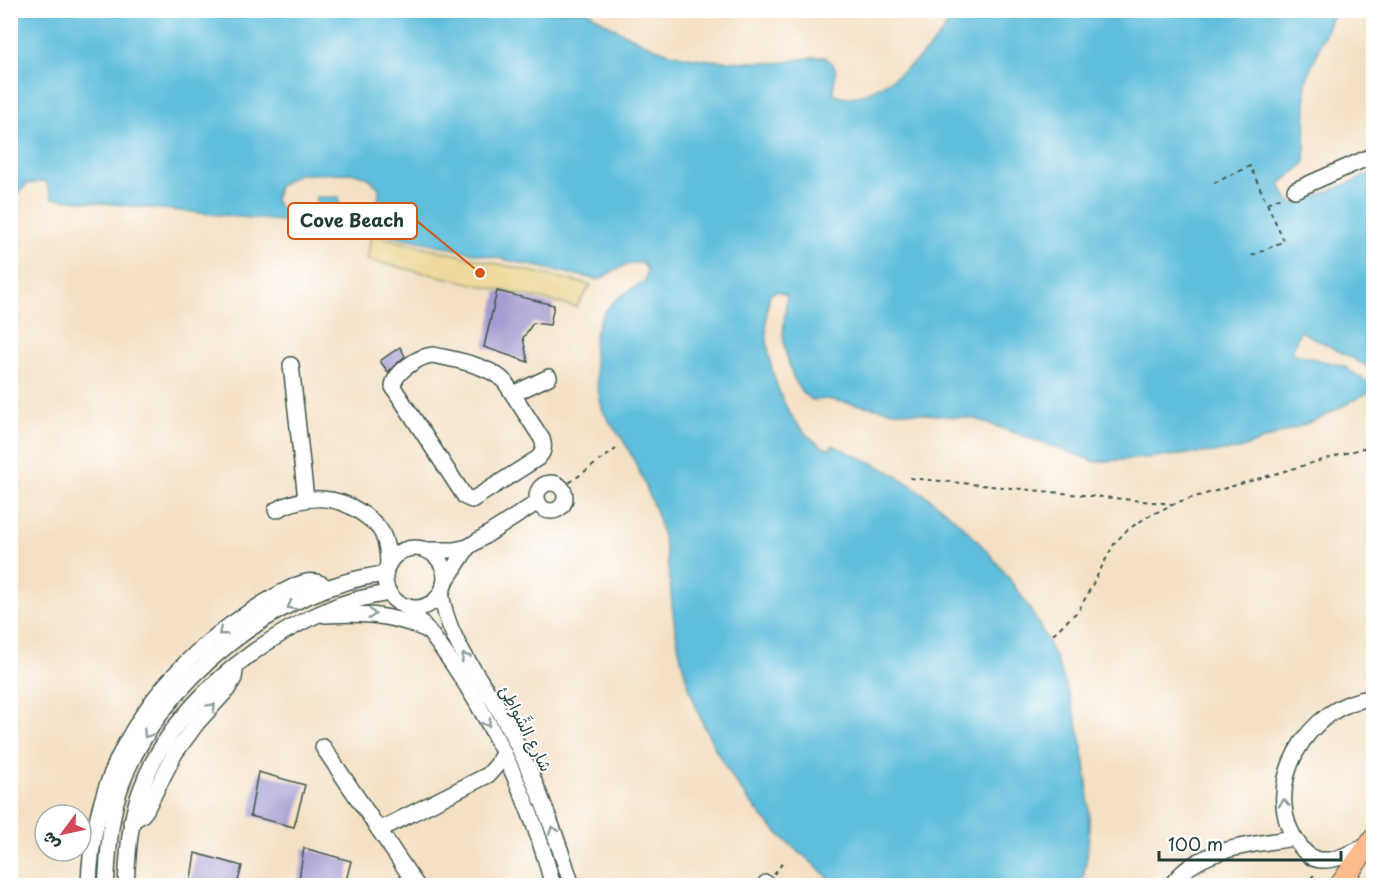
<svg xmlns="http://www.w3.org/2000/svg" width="1384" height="896" viewBox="0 0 1384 896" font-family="'Playpen Sans','Playpen Sans Arabic',sans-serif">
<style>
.sand{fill:#eeda9e;stroke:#868c69;stroke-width:1.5}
.water{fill:#5ebedc;stroke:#3e7e88;stroke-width:1.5}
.building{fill:#a59dd1}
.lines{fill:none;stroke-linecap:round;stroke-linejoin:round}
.minor-casing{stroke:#3f554a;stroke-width:18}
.major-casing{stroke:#3f554a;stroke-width:22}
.path{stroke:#3f554a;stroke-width:2;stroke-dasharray:4.5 4.5;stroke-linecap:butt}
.minor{stroke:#fff;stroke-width:15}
.major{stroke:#fbbb8d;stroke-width:20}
.oneway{stroke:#8f9e9a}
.labels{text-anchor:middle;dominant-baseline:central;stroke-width:4.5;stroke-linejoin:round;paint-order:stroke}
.street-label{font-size:16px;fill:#1f3d34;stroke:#fff}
.leader{fill:none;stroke:#d45610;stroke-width:2}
.callout-dot{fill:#d45610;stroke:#fff;stroke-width:2}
.callout{fill:#fff;stroke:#d45610;stroke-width:2}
.callout-label{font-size:18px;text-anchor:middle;font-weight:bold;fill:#1f3d34}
</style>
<rect width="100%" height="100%" fill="#fff"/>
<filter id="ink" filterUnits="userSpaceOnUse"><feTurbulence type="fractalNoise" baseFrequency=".0167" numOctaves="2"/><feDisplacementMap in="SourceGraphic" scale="12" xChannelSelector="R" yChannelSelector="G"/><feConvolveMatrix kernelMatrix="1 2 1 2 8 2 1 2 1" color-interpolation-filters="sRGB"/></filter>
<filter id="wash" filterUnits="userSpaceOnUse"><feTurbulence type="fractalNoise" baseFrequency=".008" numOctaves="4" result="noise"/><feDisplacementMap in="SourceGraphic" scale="24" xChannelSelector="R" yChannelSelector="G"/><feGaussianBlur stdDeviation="1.35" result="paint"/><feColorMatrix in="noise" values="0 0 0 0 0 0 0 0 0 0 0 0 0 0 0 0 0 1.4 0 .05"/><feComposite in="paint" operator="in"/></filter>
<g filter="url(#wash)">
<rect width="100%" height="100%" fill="#f4e0c4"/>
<polygon class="sand" points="371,235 591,285 576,307 367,260"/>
<g class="water">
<path d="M 11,10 L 588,11 C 599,20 614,28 627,35 C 638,40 649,46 661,50 C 697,63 738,61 776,63 C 793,62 807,56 825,57 C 842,70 834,74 833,92 C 856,119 952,40 952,11 L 1334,11 L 1306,81 L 1305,163 L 1280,184 L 1287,200 L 1295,205 L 1373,173 L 1373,369 L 1300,331 L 1291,353 L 1343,366 L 1373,386 L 1373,390 L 1318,419 L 1237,450 L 1096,462 L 976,419 L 887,410 L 826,399 L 812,400 L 801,391 L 793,377 L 785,350 L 783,334 L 787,295 L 777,291 L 770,294 C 759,339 774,402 807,435 C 814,441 822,448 831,449 L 832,445 C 851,454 872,462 890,472 C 997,535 1067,640 1085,764 C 1090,802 1092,848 1081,885 C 1018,886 955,886 892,886 C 881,886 847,888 840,885 C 829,880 819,869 810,861 C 740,808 693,726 677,639 C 669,598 671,554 656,513 C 647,488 637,463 623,440 C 617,431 609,423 604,413 C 599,403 593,356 594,343 C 598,307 618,297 645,281 L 647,269 L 642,263 C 626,262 612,271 599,280 L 377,232 L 379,188 L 369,178 L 355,173 L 298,174 L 278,186 L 275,201 L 291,222 L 52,198 L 46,181 L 27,184 L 11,200 Z"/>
<polygon points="316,197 339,197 340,238 321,239"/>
</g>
<g id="blocks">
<g class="building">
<polygon points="497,291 554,305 550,325 533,323 523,338 528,362 484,347"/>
<polygon points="400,347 405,356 388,372 380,361"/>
<polygon points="258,772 305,785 294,827 250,816"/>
<polygon points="304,848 351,861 345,885 298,885"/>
<polygon points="195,853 242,866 237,885 190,885"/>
</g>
</g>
</g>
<g filter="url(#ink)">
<use href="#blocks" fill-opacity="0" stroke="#3f554a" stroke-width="1.5"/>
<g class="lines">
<defs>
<g id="minor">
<polyline points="1295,190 1374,155"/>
<path d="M 433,355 C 454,359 491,366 505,382 L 542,439 C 545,447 544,452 538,458 L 472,500 L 465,497 L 393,387 C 394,372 419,356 433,355 Z"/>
<polyline points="291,365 306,499"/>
<polyline points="513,394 549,377"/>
<circle cx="551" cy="497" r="14"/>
<path d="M 276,510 C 305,495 336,494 363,514 C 370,519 379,526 382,533 C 387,543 388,555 388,565"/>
<circle cx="415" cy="578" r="30"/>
<polyline points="425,550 454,550 468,547"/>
<polyline points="444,584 468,547 538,502"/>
<path d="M 441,592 C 447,641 481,677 504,719 C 533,772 554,828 572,886"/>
<path d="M 407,606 C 473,678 529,791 553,886"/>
<path d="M 325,615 C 363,613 389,614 425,629"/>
<polyline points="323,747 417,886"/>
<polyline points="131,822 142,815 146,810 175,753 197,723 227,690 234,678 236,665"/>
<polyline points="379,830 488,775 497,765 503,753"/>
<path d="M 1366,846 C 1353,852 1337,861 1322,860 C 1313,860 1305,853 1300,846 C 1256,790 1308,702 1374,698"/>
<path d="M 89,886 C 92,758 165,658 274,597 C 291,588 311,573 327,588"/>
<path d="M 106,886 C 109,850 109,817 122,783 C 159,682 279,586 385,574"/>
<path d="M 126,886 C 128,853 129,823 140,792 C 169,709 253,641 332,608 C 350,600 370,596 389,593"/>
<polyline points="766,886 766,883"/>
<path d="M 1171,886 C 1197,847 1253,845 1294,838"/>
</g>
<polyline id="major" points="1339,886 1374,838"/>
</defs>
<use href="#minor" class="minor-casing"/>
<use href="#major" class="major-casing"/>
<g class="path">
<polyline points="1214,183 1250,166 1284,241 1249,257"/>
<polyline points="1267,203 1283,196"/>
<polyline points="910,478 1173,504"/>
<polyline points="562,488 616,449"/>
<polyline points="1053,634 1079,610 1114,544 1127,530 1147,517 1178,502 1374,445"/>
<polyline points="774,874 785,860"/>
<polyline points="1306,886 1315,873"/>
</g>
<use href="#minor" class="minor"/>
<use href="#major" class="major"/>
</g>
<defs><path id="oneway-chevron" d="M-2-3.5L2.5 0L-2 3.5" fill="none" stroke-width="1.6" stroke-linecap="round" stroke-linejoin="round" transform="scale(1.5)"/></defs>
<g class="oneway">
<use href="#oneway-chevron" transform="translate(291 606) rotate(152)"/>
<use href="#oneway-chevron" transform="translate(372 614) rotate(5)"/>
<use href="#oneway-chevron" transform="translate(222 632) rotate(142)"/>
<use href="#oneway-chevron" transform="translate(465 657) rotate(-123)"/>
<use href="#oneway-chevron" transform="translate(212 707) rotate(-47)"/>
<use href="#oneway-chevron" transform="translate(487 723) rotate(61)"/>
<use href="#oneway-chevron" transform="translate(147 734) rotate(124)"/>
<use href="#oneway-chevron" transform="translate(1284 803) rotate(-93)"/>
<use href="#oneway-chevron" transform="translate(553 830) rotate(-110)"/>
</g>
</g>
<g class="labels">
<g class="street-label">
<text transform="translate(527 728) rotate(63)">شارع الشَّواطِئ</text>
</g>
</g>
<path class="leader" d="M480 273L417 221"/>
<circle class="callout-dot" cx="480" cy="273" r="6"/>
<rect class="callout" x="288" y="203" width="129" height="36" rx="6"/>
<g class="callout-label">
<text x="352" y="227">Cove Beach</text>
</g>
<rect width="1384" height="896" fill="none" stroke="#fff" stroke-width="36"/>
<g transform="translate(63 833) rotate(237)"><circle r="28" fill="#ffffff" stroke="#a5b1ae" stroke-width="1.5"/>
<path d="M0-4.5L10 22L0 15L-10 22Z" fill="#d1495b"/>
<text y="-9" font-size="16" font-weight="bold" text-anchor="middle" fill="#1f3d34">ش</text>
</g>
<path d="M1159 851v9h182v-9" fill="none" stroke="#1f3d34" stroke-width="3"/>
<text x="1168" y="851" font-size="18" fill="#1f3d34" stroke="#ffffff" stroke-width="4.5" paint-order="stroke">100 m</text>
</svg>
